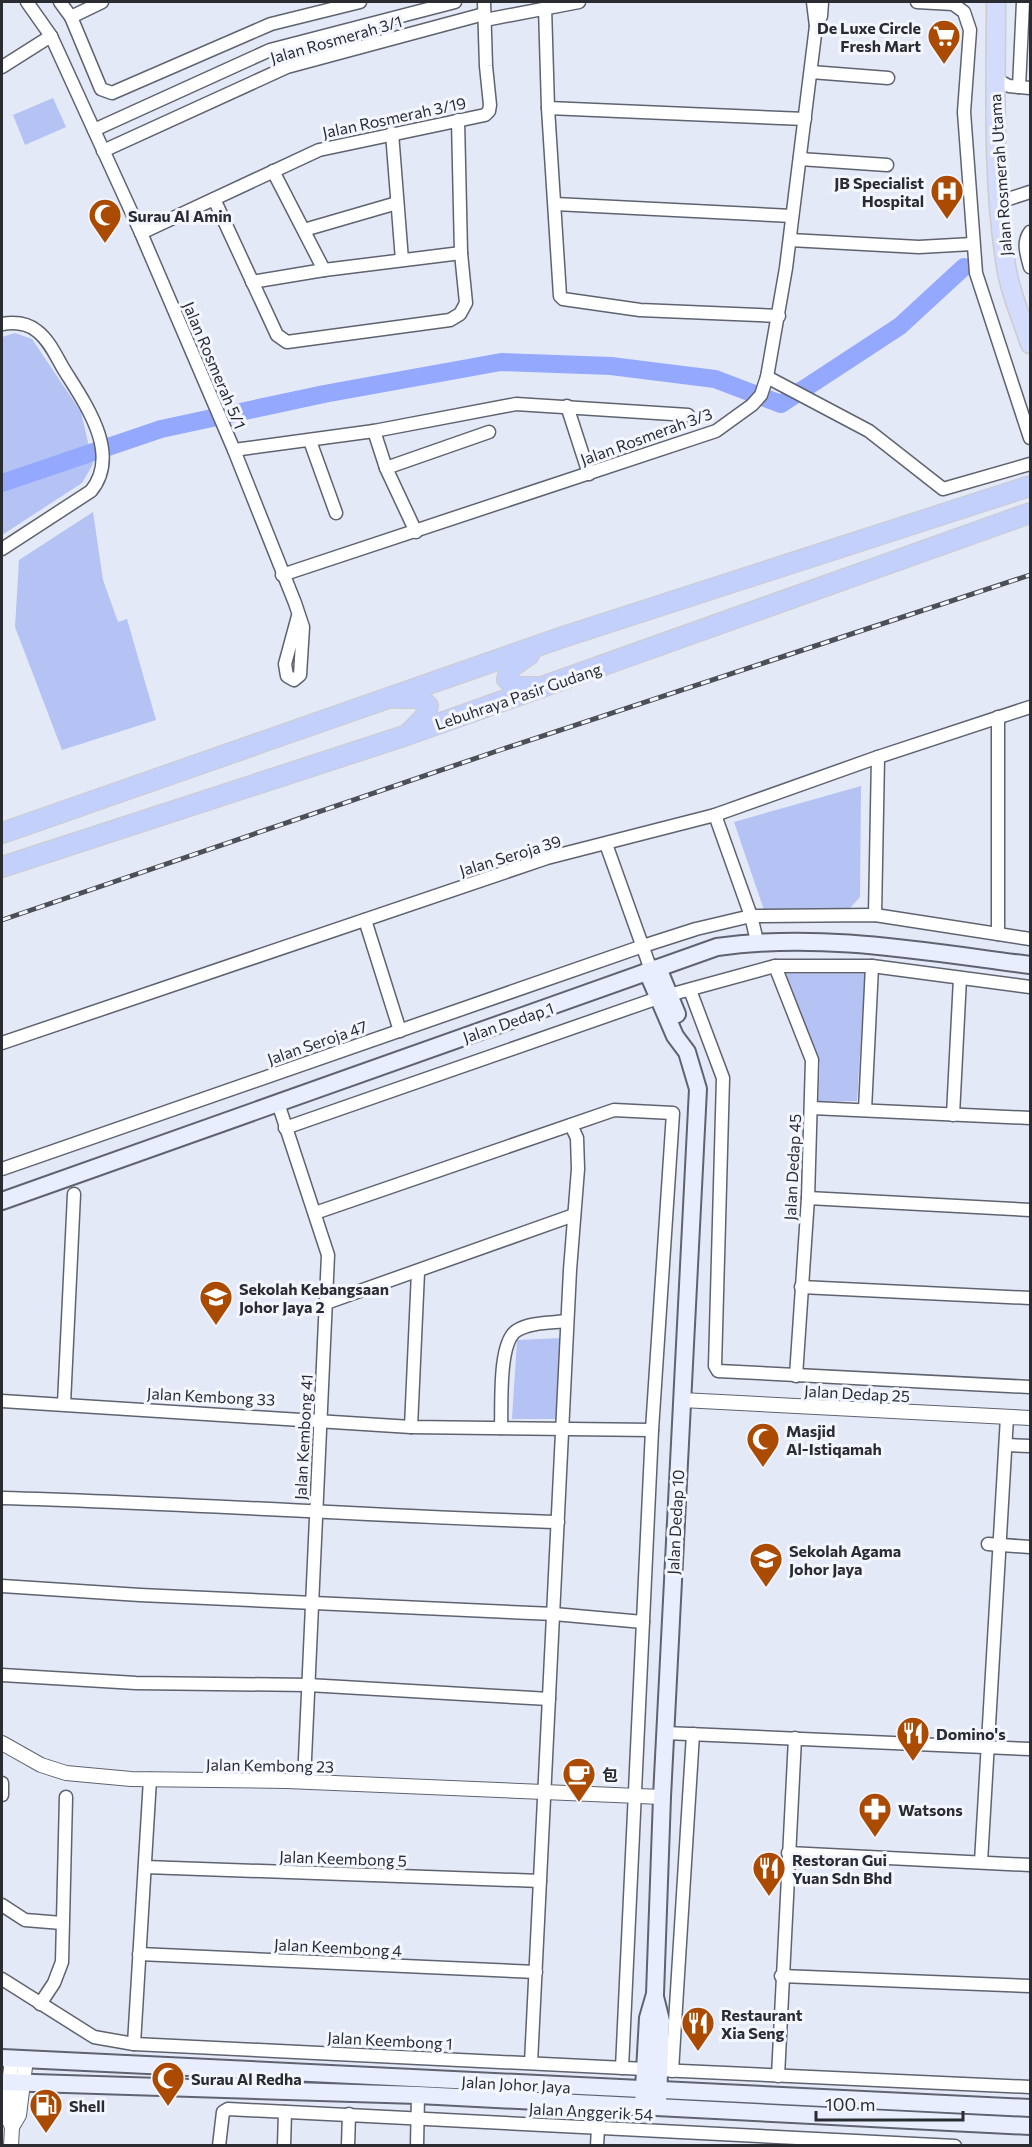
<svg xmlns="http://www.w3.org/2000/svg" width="1032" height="2147" viewBox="0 0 1032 2147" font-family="Commissioner,'Noto Sans SC',sans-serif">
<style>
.green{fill:#b4c2f4}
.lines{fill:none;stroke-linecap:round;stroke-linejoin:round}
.river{stroke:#94a8fe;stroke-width:18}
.minor-casing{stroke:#5f636f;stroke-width:15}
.tertiary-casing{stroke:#5f636f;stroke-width:16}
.secondary-casing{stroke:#5f636f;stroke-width:20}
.primary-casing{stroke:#ccccce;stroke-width:21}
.trunk-casing{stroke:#ccccce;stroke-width:22}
.minor{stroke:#fff;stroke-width:12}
.tertiary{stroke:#fff;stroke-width:14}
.secondary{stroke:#e9eefe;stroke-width:16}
.primary{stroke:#d3dcfd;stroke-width:18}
.trunk{stroke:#c4d0fc;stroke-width:20}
.rail-casing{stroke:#4c4f55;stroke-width:5}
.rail{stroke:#f3f6ff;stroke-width:3;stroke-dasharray:9;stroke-linecap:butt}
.labels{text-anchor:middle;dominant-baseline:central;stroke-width:6;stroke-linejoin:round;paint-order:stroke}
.poi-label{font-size:16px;font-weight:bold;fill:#2a2c31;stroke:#f3f6ff;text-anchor:start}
.street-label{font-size:16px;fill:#2a2c31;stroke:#f3f6ff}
</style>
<rect width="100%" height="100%" fill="#e4e9f7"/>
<g class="green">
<polygon points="53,98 66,127 25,145 13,115"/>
<polygon points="15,333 32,339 81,412 93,464 82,483 2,535 2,337"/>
<polygon points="93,512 103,580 118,622 127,619 156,720 62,750 15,627 19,560"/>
<polygon points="861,786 860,897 849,909 764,910 734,822"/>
<polygon points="786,974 865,974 857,1101 818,1102 820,1063"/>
<polygon points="561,1338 556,1419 512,1419 517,1340"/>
</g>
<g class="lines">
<polyline class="river" points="2,483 161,429 324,394 501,362 611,366 715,379 781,404 900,326 964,267"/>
<defs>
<g id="minor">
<polyline points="27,2 51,36 141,233 234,450 295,603 303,627 300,675 294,680 287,676 285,664 298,616"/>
<polyline points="60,2 71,17 101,89 112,93 271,24 360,2"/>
<polyline points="813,2 816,26"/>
<polyline points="917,2 953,4 964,12 970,30 964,112 976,273 1030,438"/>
<polyline points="545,7 548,108 560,296 563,299 640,310 779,316"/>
<polyline points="71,17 102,2"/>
<polyline points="485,20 579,2"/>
<polyline points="2,67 51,36"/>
<polyline points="811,72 888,78"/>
<polyline points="995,79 1009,86 1030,88"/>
<polyline points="1019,87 1023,2"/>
<polyline points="548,108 805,119"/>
<polyline points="94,130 270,50 455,2"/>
<polyline points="392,133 402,260"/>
<polyline points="103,151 287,67 484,14"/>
<polyline points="800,159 887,165"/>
<polyline points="273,171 324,270"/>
<polyline points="214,199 277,335 287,342 450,320 460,314 466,303 461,253 458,120"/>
<polyline points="999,202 1030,192"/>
<polyline points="555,204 792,216"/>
<polyline points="304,230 397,203"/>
<path d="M 1030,232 C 1022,243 1027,255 1030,267"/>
<polyline points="141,233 319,150 485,115 489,111 490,105 486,66 484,2"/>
<polyline points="790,240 919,247 972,244"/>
<polyline points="252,282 324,270 461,253"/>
<path d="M 2,324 C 14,322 26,322 37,331 C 49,340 56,356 63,368 C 84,402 122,453 91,491 L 2,549"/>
<polyline points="767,377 869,431 943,489 1030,464"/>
<polyline points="567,406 589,474"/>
<polyline points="374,431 386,468 416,532"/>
<polyline points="310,441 336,513"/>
<polyline points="234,450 374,431 516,404 688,415"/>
<polyline points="386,468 489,432"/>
<polyline points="282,575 716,431 752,405 761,395 767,377 786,268 816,26 821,16 822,2"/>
<polyline points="715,815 751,916 757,941"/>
<polyline points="606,844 651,970"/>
<polyline points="875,915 878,757"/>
<polyline points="365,920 400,1031"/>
<polyline points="998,934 998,717"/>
<polyline points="775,966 812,1060 808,1198 796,1376"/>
<polyline points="690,990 723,1078 715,1366 718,1371 1030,1387"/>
<polyline points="669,995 775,966 872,966 1030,987"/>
<polyline points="2,1043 547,858 715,815 878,757 1030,707"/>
<polyline points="278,1103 328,1255 304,1781"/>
<polyline points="812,1108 1030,1118"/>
<polyline points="865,1110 872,966"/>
<polyline points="953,1115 960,978"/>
<polyline points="285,1128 658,998"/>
<polyline points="2,1169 643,946 696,929 751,916 875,915 1030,939"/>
<polyline points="808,1198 1030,1210"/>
<polyline points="315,1213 614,1110 673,1113 652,1430 622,2068"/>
<polyline points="801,1287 1030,1298"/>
<polyline points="326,1303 574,1215"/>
<polyline points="2,1401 411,1427 652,1430"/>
<polyline points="64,1404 74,1194"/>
<polyline points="411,1427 418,1272"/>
<path d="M 501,1428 C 502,1406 498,1344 516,1331 C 530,1322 552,1323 567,1321"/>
<polyline points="1006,1445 1030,1446"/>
<path d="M 2,1498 C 187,1503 372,1516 558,1522"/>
<polyline points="988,1544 1030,1547"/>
<polyline points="2,1586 140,1595 554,1614 643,1622"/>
<polyline points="2,1675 136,1683 308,1685 549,1699"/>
<polyline points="665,1733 1030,1749"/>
<polyline points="2,1795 2,1783"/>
<polyline points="788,1853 1030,1865"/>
<polyline points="981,1862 1007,1417"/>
<polyline points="145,1867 540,1881"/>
<polyline points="2,1905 25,1920 62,1923"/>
<polyline points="139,1954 536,1972"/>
<polyline points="781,1976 1030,1986"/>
<polyline points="2,1979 94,2037 134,2044 645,2069"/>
<polyline points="40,2004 54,1983 62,1962 66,1797"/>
<polyline points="134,2044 150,1779"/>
<polyline points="531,2063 570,1270 578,1169 577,1138 571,1125"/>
<polyline points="659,2070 1030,2087"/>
<polyline points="672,2071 693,1734"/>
<polyline points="778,2076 795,1738"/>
<polyline points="219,2146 223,2112 228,2109 955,2146"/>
<polyline points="284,2146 285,2112"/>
<polyline points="348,2146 349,2114"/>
<polyline points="417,2146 418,2095"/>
<polyline points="597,2146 598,2128"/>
</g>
<g id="tertiary">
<polyline points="682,1400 1030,1418"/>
<polyline points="2,1743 41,1765 66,1773 131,1779 287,1781 662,1797"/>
<polyline points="12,2127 19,2115 26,2059"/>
<polyline points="11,2146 12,2127 6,2114 12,2058"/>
</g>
<g id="secondary">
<polyline points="658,968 677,1014"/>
<path d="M 2,1201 L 717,947 C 822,932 927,952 1030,965"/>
<polyline points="655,1997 661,2021 658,2100"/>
<polyline points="2,2058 1030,2108"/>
<polyline points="2,2082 418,2095 1030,2126"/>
<polyline points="643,2106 648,2018 655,1994 662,1797 698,1089 687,1052 675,1036 647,971"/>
</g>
<path id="primary" d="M 996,2 C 996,89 992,179 1006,266 C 1010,293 1022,319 1030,344"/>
<g id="trunk">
<polyline points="529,655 510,668 507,679 516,687 535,687"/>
<polyline points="396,698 420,698 428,706 425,717 410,732"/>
<polyline points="2,833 563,637 1030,486"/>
<polyline points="2,867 407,735 1030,513"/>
</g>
</defs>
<use href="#minor" class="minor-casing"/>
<use href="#tertiary" class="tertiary-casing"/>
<use href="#secondary" class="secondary-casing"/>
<use href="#primary" class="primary-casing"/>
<use href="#trunk" class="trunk-casing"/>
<use href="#minor" class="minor"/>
<use href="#tertiary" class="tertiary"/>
<use href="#secondary" class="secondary"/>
<use href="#primary" class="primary"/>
<use href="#trunk" class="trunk"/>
<defs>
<polyline id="rail" points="2,920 497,751 1030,575"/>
</defs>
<use href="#rail" class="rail-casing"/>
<use href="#rail" class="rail"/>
</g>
<defs>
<symbol id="supermarket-pin" viewBox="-11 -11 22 30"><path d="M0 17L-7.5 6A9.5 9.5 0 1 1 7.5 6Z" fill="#ab4a01" stroke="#f3f6ff"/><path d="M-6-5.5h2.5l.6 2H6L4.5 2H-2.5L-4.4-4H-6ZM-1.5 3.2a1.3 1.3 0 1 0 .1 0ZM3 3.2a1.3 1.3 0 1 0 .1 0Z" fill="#fff"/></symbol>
<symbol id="hospital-pin" viewBox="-11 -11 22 30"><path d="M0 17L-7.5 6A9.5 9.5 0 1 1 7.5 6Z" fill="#ab4a01" stroke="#f3f6ff"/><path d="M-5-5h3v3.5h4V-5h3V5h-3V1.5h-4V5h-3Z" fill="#fff"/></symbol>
<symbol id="mosque-pin" viewBox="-11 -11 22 30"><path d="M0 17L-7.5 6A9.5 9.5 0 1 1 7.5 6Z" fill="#ab4a01" stroke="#f3f6ff"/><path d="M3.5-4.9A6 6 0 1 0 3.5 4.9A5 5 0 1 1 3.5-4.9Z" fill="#fff"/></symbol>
<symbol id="school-pin" viewBox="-11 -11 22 30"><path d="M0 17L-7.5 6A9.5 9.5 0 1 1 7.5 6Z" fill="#ab4a01" stroke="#f3f6ff"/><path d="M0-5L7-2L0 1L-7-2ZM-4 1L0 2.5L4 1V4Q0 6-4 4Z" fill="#fff"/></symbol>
<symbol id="restaurant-pin" viewBox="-11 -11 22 30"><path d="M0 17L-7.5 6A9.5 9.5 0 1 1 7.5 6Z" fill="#ab4a01" stroke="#f3f6ff"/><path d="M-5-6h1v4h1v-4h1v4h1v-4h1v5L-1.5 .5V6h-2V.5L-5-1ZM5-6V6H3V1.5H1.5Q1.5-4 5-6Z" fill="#fff"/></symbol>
<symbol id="cafe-pin" viewBox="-11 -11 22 30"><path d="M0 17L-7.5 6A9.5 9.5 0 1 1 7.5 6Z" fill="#ab4a01" stroke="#f3f6ff"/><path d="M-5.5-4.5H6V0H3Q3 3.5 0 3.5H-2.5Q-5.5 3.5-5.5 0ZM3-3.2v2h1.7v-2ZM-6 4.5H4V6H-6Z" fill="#fff"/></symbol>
<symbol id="pharmacy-pin" viewBox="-11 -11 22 30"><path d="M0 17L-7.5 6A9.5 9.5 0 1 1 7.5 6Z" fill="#ab4a01" stroke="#f3f6ff"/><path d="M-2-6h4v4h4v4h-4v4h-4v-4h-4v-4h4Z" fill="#fff"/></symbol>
<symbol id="fuel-pin" viewBox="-11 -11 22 30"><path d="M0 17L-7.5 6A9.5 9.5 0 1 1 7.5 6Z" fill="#ab4a01" stroke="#f3f6ff"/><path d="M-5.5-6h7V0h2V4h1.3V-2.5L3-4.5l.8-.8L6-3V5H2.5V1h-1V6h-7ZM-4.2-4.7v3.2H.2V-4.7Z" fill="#fff"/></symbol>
</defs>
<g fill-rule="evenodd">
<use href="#supermarket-pin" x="925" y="17" width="38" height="52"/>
<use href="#hospital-pin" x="928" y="172" width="38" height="52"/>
<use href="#mosque-pin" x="86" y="196" width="38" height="52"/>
<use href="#school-pin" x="197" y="1278" width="38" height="52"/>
<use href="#mosque-pin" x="744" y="1420" width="38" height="52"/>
<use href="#school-pin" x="747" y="1540" width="38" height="52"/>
<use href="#restaurant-pin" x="894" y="1714" width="38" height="52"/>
<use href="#cafe-pin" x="560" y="1755" width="38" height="52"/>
<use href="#pharmacy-pin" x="856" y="1790" width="38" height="52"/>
<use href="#restaurant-pin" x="750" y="1849" width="38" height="52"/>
<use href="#restaurant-pin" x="679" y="2004" width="38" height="52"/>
<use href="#mosque-pin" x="149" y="2059" width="38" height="52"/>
<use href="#fuel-pin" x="27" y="2086" width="38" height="52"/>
</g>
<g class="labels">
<g class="poi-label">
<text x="921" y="27" text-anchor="end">De Luxe Circle<tspan x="921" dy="18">Fresh Mart</tspan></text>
<text x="924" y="182" text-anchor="end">JB Specialist<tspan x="924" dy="18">Hospital</tspan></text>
<text x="128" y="215">Surau Al Amin</text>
<text x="239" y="1288">Sekolah Kebangsaan<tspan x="239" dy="18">Johor Jaya 2</tspan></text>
<text x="786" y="1430">Masjid<tspan x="786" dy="18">Al-Istiqamah</tspan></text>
<text x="789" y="1550">Sekolah Agama<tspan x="789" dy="18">Johor Jaya</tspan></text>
<text x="936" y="1733">Domino's</text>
<text x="602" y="1774">包</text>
<text x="898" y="1809">Watsons</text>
<text x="792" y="1859">Restoran Gui<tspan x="792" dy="18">Yuan Sdn Bhd</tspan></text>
<text x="721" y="2014">Restaurant<tspan x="721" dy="18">Xia Seng</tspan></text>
<text x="191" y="2078">Surau Al Redha</text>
<text x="69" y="2105">Shell</text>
</g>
<g class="street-label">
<text transform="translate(336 39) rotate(-16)">Jalan Rosmerah 3/1</text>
<text transform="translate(394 117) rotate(-12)">Jalan Rosmerah 3/19</text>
<text transform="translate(1000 175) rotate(-94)">Jalan Rosmerah Utama</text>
<text transform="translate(215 365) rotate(67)">Jalan Rosmerah 5/1</text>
<text transform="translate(646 436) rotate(-20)">Jalan Rosmerah 3/3</text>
<text transform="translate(518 696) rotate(-19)">Lebuhraya Pasir Gudang</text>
<text transform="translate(510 855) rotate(-17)">Jalan Seroja 39</text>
<text transform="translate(508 1022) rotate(-19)">Jalan Dedap 1</text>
<text transform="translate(317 1042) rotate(-19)">Jalan Seroja 47</text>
<text transform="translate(792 1167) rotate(-87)">Jalan Dedap 45</text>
<text transform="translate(857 1393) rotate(3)">Jalan Dedap 25</text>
<text transform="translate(211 1396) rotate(3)">Jalan Kembong 33</text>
<text transform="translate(303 1437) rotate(-87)">Jalan Kembong 41</text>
<text transform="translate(675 1522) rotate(-87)">Jalan Dedap 10</text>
<text transform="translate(270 1765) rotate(1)">Jalan Kembong 23</text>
<text transform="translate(343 1858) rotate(2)">Jalan Keembong 5</text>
<text transform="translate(338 1947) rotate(3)">Jalan Keembong 4</text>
<text transform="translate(390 2040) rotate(3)">Jalan Keembong 1</text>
<text transform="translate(516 2084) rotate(3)">Jalan Johor Jaya</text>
<text transform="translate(591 2111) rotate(3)">Jalan Anggerik 54</text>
</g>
</g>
<rect width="1032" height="2147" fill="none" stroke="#2a2c31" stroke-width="6"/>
<path d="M816 2111v9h147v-9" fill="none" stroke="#2a2c31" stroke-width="3"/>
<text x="825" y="2111" font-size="18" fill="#2a2c31" stroke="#f3f6ff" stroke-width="4.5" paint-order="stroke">100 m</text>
</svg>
